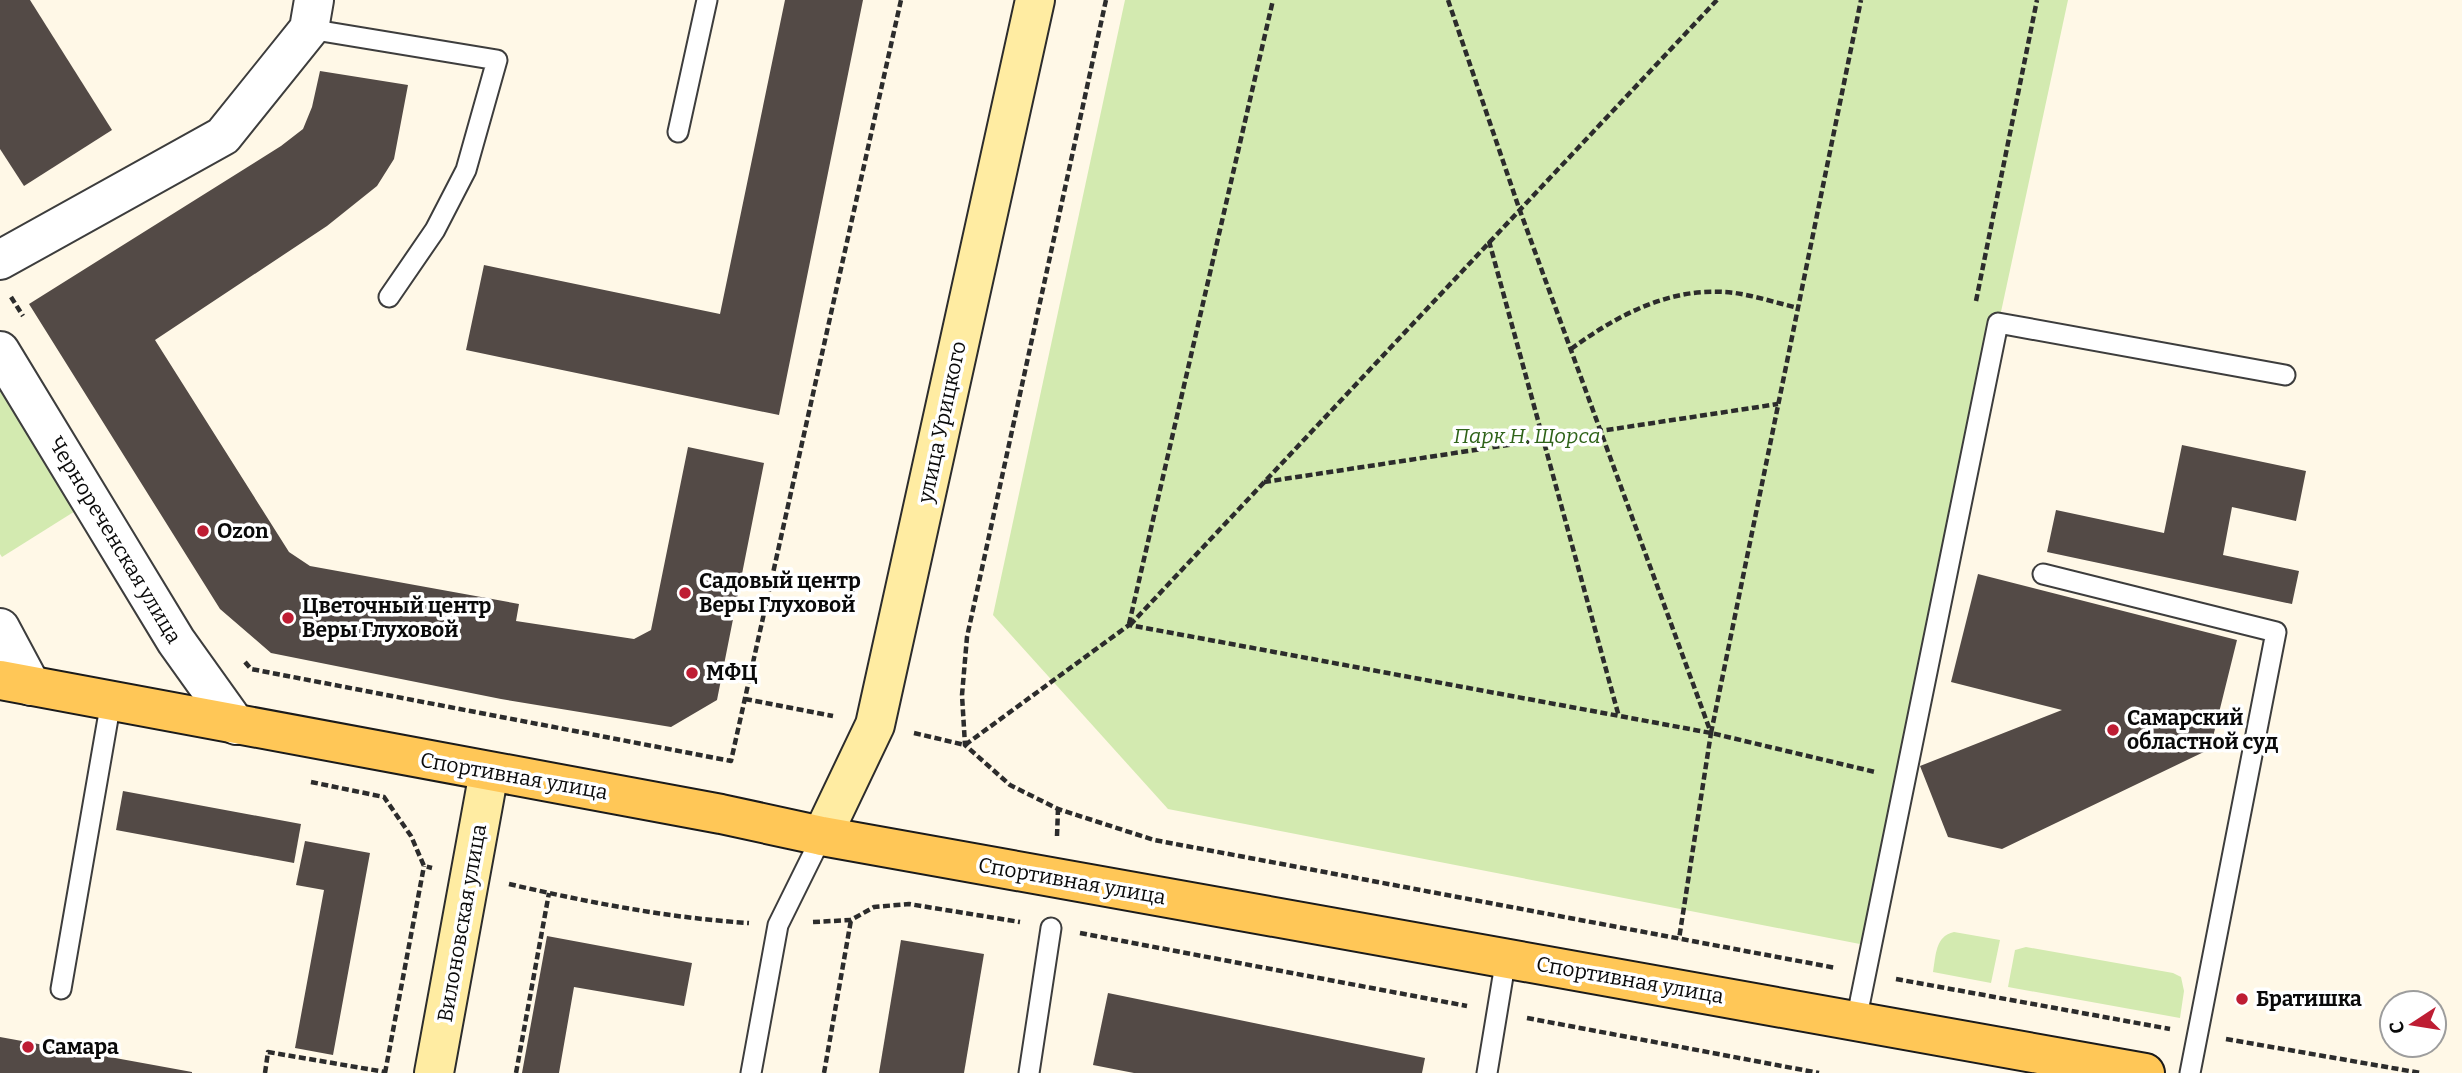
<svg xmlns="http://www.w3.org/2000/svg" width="2462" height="1073" viewBox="0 0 2462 1073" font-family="Bitter,serif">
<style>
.green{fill:#d3eab0}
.building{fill:#534a46}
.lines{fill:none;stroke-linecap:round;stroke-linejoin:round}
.service-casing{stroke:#3d3d3d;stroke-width:23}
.minor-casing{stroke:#3d3d3d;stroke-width:42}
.secondary-casing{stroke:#2c2c2c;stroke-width:42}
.primary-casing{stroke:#1b1b1b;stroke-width:42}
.path{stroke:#2c2c2c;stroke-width:4.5;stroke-dasharray:7 3.5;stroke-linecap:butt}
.service{stroke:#fff;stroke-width:19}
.minor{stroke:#fff;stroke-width:38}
.secondary{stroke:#ffeca2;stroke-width:38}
.primary{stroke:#ffc757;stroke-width:38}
.poi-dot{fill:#be1d33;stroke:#fff;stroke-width:2.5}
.labels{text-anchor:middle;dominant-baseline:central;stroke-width:7;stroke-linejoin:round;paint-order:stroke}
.street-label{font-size:21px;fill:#0a0a0a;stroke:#fff}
.park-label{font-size:21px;font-style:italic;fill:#2f6319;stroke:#fff}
.poi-label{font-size:21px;font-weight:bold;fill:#0a0a0a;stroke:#fff;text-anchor:start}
</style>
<rect width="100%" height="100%" fill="#fff8e7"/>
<g class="green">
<polygon points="1125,0 2068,0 1865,945 1168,809 993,615"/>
<polygon points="0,380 80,508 2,557 0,554"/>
<path d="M 1954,932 L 2000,940 L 1991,983 L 1933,972 C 1936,956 1935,936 1954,932 Z"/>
<polygon points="2026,947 2173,973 2181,977 2184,991 2180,1018 2008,987 2015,950"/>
</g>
<g class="building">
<polygon points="0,0 30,0 112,130 24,186 0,149"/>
<polygon points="785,0 863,0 779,415 466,350 484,265 720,314"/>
<polygon points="320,71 408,85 394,159 377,186 327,226 155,340 289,552 310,566 519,604 516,621 634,639 651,630 688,447 764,463 717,700 671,727 501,699 271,653 220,609 29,304 281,146 303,129 312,107"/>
<polygon points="2182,445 2306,471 2296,521 2232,507 2223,555 2299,571 2292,604 2047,552 2056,510 2164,533"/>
<polygon points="1978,574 2237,640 2210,749 2002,849 1948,837 1920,766 2062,710 1951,682"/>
<polygon points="123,791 301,824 294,863 116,830"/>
<polygon points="305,841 370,853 333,1055 295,1048 324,890 296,885"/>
<polygon points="547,936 692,963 684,1006 574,987 559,1073 522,1073"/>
<polygon points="901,940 984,954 964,1073 879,1073"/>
<polygon points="1108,993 1425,1058 1422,1073 1134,1073 1093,1065"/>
<polygon points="0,1037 192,1072 192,1073 0,1073"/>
</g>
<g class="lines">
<defs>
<g id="service">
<polyline points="309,29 497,60 466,170 435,230 389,297"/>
<polyline points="678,132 707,0"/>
<polyline points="2043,574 2276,632 2190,1073"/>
<polyline points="61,989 111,701"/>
<polyline points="1856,1021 1998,323 2285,375"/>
<polyline points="751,1073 778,925 822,836"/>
<polyline points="1029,1073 1051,928"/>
<polyline points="1487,1073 1506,958"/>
</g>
<g id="minor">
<polyline points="0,260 223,136 309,29 314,0"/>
<polyline points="0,351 176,641 236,725"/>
<polyline points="0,628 31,686"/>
</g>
<g id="secondary">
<polyline points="822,836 875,725 1035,0"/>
<polyline points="434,1073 489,772"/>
</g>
<polyline id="primary" points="0,680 721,814 822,836 2145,1073"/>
</defs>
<use href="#service" class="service-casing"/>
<use href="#minor" class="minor-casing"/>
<use href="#secondary" class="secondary-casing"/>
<use href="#primary" class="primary-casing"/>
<g class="path">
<polyline points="1106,0 967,637 962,695 965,745 1010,785 1058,809 1154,840 1836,968"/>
<polyline points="1448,0 1519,208 1711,733 1679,939"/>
<polyline points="1489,241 1619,717"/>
<polyline points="11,297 23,316"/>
<polyline points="1976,301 2037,0"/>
<path d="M 1571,349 C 1619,314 1673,285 1735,293 C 1756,296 1777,303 1798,308"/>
<polyline points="1264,482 1778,404"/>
<polyline points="1129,624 1273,0"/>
<polyline points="1130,625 1717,0"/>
<polyline points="245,662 251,669 731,761 901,0"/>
<polyline points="745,699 833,716"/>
<polyline points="914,733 965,745 1129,625 1711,733 1875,772"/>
<polyline points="1711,733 1861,0"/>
<polyline points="311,782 384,797 411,836 424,866 432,868"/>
<polyline points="1057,836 1058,809"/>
<path d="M 509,884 C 587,902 668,918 749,923"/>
<polyline points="813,922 851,920 874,907 909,904 1020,922"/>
<polyline points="1080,933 1467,1006"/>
<polyline points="1896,979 2170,1029"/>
<polyline points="1527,1018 1819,1073"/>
<polyline points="2226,1039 2421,1073"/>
<polyline points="265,1073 268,1052 385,1072"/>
<polyline points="385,1073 424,866"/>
<polyline points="516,1073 549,893"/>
<polyline points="824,1073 851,920"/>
</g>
<use href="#service" class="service"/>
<use href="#minor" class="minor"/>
<use href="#secondary" class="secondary"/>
<use href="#primary" class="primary"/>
</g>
<g class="poi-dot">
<circle cx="203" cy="531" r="7"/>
<circle cx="685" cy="593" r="7"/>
<circle cx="288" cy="618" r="7"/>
<circle cx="692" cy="673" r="7"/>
<circle cx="2113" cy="730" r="7"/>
<circle cx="2242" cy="999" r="7"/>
<circle cx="28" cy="1047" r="7"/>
</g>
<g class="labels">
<g class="street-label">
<text transform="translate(942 422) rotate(-78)">улица Урицкого</text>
<text transform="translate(115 540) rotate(59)">Чернореченская улица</text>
<text transform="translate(514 776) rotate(10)">Спортивная улица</text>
<text transform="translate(1072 881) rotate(10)">Спортивная улица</text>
<text transform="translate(462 923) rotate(-80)">Вилоновская улица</text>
<text transform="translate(1630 980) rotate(10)">Спортивная улица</text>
</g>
<g class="park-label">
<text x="1527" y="436">Парк Н. Щорса</text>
</g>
<g class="poi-label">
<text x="217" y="531">Ozon</text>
<text x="699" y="581">Садовый центр<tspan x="699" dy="24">Веры Глуховой</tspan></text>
<text x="302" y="606">Цветочный центр<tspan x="302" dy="24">Веры Глуховой</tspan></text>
<text x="706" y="673">МФЦ</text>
<text x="2127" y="718">Самарский<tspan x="2127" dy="24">областной суд</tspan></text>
<text x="2256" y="999">Братишка</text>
<text x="42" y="1047">Самара</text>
</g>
</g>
<g transform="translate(2413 1024) rotate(258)"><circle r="33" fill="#ffffff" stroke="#9d9d9d" stroke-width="2"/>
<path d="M0-5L12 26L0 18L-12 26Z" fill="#be1d33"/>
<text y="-10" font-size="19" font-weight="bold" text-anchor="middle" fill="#0a0a0a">С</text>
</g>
</svg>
